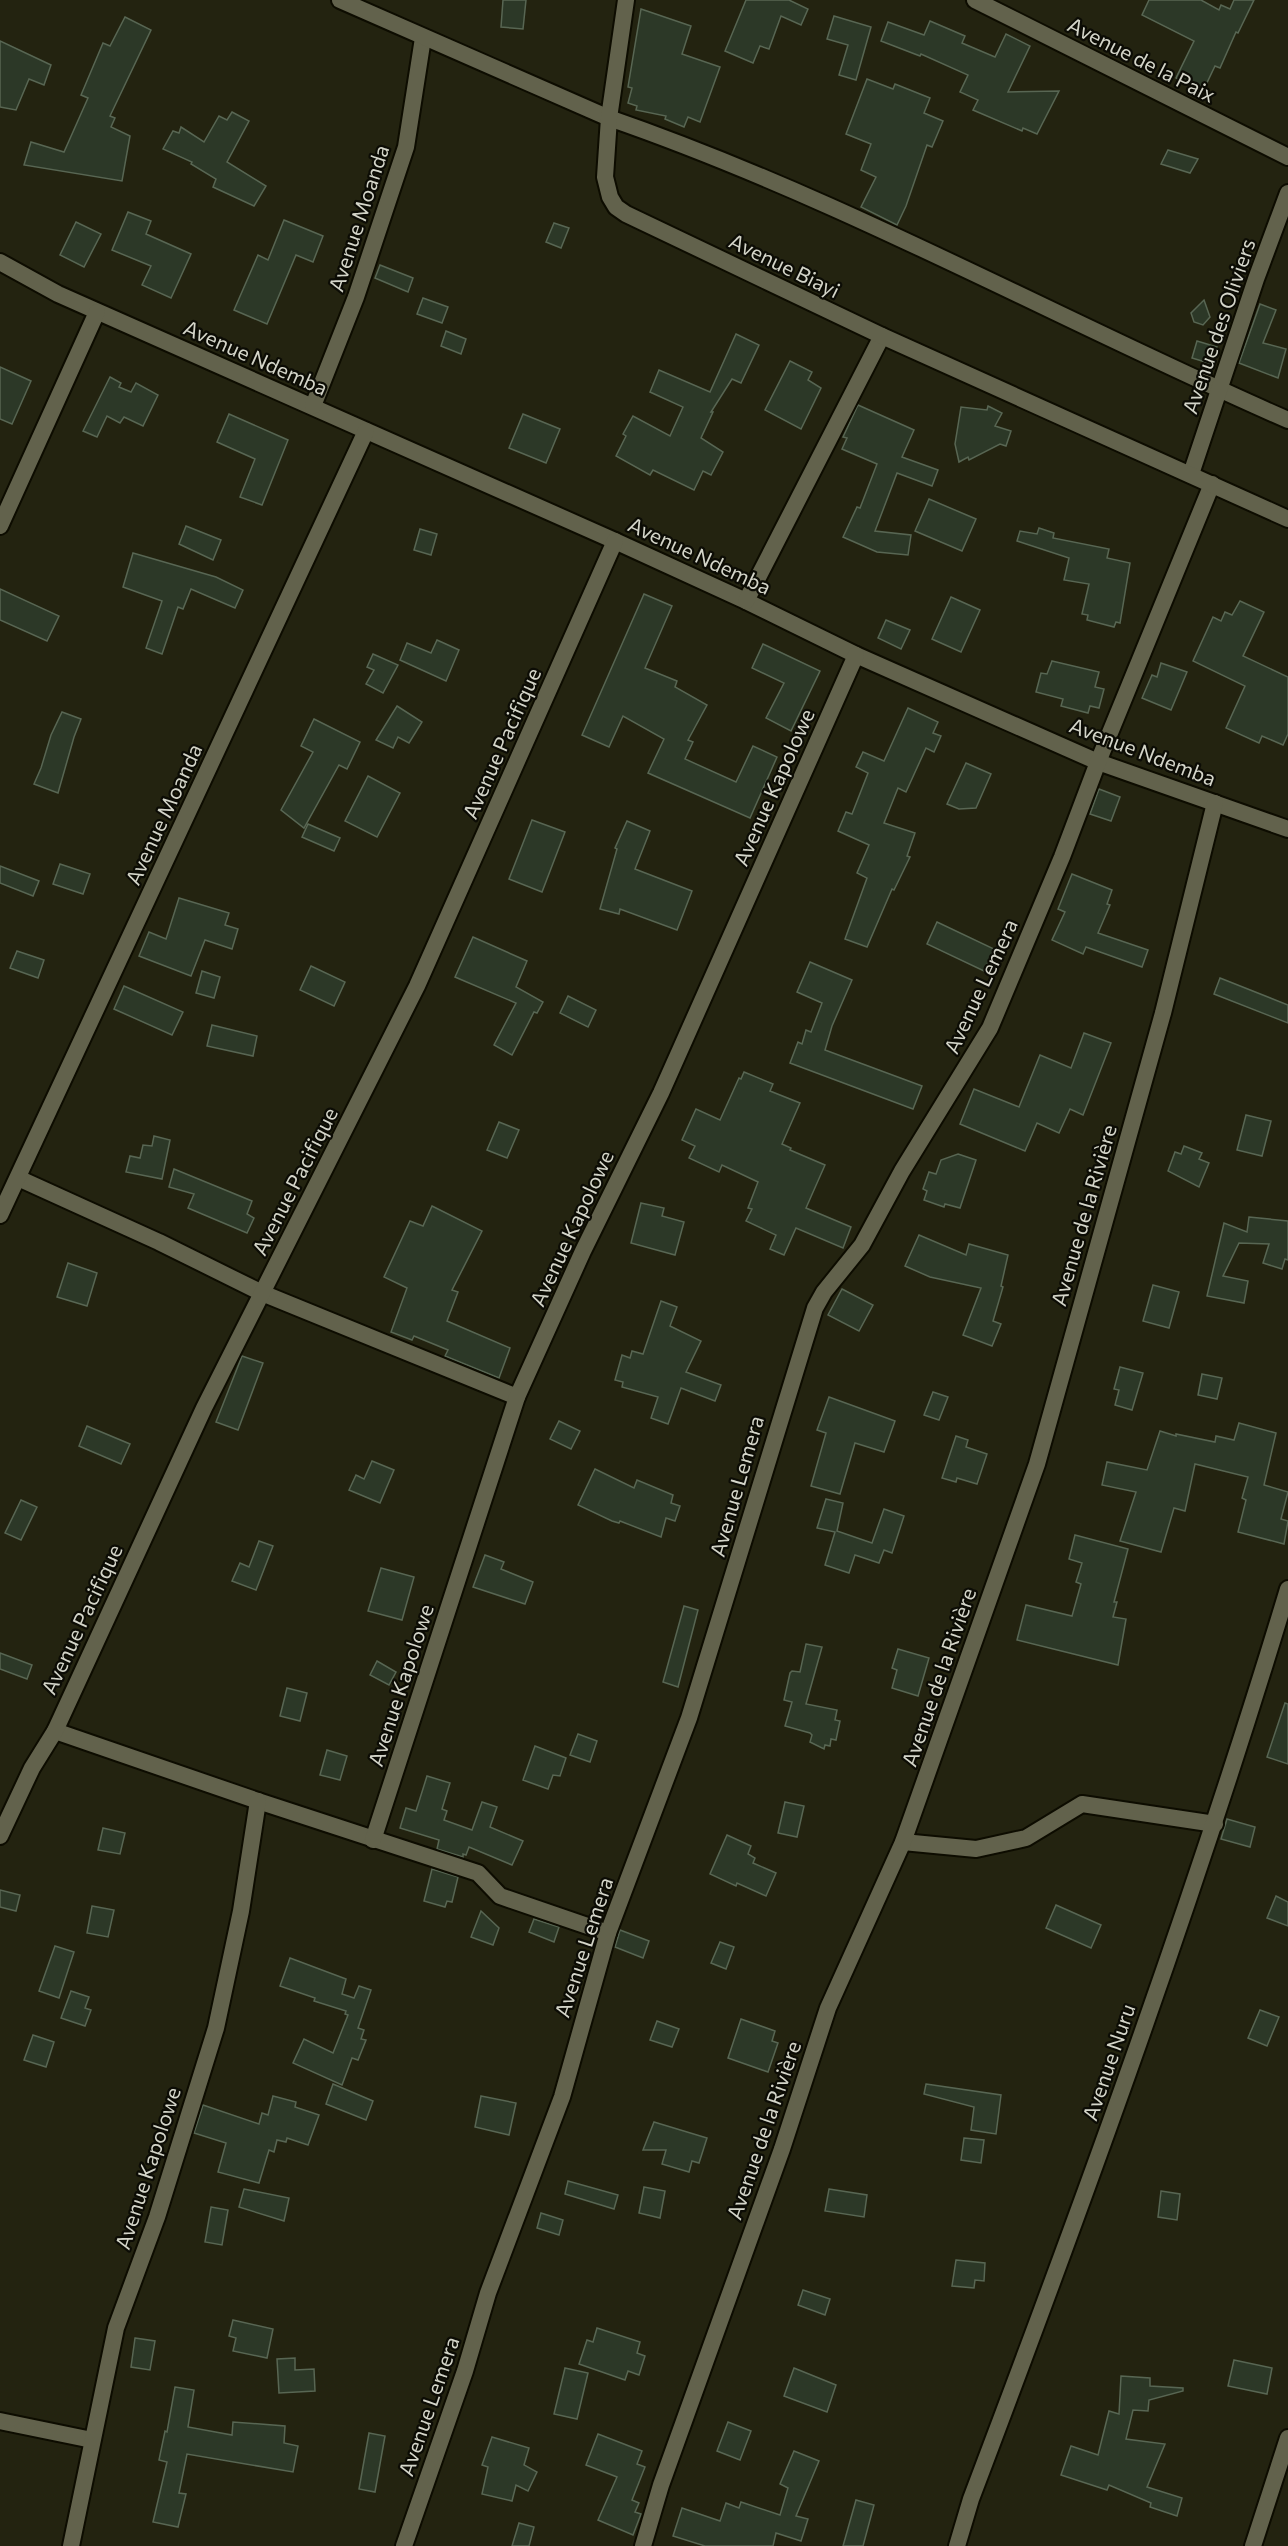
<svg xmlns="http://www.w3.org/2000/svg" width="1288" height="2546" viewBox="0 0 1288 2546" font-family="Commissioner,sans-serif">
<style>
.building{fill:#2c3827;stroke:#586653;stroke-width:1.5}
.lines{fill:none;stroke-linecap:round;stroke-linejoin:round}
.minor-casing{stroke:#0d0c00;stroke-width:20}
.tertiary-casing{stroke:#0d0c00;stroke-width:20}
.minor{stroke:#62624c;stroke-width:16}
.tertiary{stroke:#62624c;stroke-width:16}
.labels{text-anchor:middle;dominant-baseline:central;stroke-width:4.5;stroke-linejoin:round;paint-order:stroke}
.street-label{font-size:21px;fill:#d4d5c9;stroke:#0c0c05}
</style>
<rect width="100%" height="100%" fill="#232310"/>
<g class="building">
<polygon points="503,0 526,0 523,29 501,27"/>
<polygon points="746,0 789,0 808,9 801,25 781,16 769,49 760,46 753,63 725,51"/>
<polygon points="1149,0 1201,0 1219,10 1221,5 1230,9 1234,0 1254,0 1238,33 1236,32 1220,68 1215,66 1203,91 1176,78 1194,41 1142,15"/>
<polygon points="641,9 691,26 682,54 720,67 700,122 688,117 684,127 665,119 666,116 636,110 637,106 628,103 632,88 628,87"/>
<polygon points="834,16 871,27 856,80 839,75 848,45 827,39"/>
<polygon points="125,17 151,30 110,116 115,118 111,127 130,136 122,181 24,165 31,142 64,152 88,98 81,95 103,43 110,46"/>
<polygon points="930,21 965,36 962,43 995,57 1006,34 1030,46 1008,92 1059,91 1037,134 1023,128 1022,131 973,110 978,100 960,92 968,75 921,54 920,56 881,41 888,22 924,35"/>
<polygon points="0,41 51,65 44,85 29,79 16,110 0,107"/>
<polygon points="867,79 893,89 895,84 930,98 924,113 943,121 932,147 927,145 906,206 897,225 861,207 876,177 861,170 871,144 846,134"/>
<polygon points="232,112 249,121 227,162 266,186 254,206 213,187 216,179 191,164 192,162 163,149 173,131 179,133 181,127 204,142 219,116 227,120"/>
<polygon points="1168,150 1198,159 1190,173 1161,164"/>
<polygon points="128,212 151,221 146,234 191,254 171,298 142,285 151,266 112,250"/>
<polygon points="284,220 323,236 313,262 296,255 267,324 234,310 258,255 268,260"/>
<polygon points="76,222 101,234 84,267 60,255"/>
<polygon points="554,223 569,228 561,248 546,242"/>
<polygon points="380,265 413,278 408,292 375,278"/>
<polygon points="423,298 448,307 442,323 417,314"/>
<polygon points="1204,300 1210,317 1203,325 1194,322 1191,313"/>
<polygon points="1260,304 1276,310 1263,343 1286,349 1278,378 1239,363"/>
<polygon points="446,331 466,339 461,354 441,346"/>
<polygon points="736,334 759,345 741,383 732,379 711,412 713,412 701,438 723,452 711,475 703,471 694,490 653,470 650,475 616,456 626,436 623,434 633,416 670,436 683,407 650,392 659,370 710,392"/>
<polygon points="1197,341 1217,347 1212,364 1192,358"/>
<polygon points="790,361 812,372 808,380 821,388 801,429 765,410"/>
<polygon points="0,367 31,381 12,424 0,419"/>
<polygon points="110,377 121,383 119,387 131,392 136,383 158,395 143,426 124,417 120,423 107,416 97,437 83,431"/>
<polygon points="858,405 914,430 902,457 938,470 932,486 897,473 875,531 911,535 908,555 877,552 843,537 857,507 860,508 877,464 842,449 847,438 843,437"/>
<polygon points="988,406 1002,413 995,426 1011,431 1006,446 1000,444 969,460 968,457 959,462 955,444 961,407 987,410"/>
<polygon points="229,414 288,440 262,505 240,497 255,459 217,442"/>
<polygon points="523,414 560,429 546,463 509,448"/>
<polygon points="929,499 976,519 962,551 915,531"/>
<polygon points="186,526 221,540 213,560 179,544"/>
<polygon points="1039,528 1054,533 1053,538 1109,549 1107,558 1130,563 1120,623 1116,622 1114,627 1087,620 1088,615 1082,614 1089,584 1064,580 1069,558 1017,541 1020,531 1037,534"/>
<polygon points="420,529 437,534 431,555 414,550"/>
<polygon points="133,553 216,577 243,590 235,608 191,589 183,609 178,607 162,654 146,648 162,601 123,587"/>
<polygon points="0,589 59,616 47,641 0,620"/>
<polygon points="644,594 672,606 645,668 677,681 675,687 707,705 688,740 693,742 685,759 736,782 753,746 777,757 750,818 648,773 664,739 623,716 609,747 582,735"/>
<polygon points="951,597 980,610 961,652 932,639"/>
<polygon points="1240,601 1264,612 1243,656 1288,677 1288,734 1283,745 1262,736 1259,743 1226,728 1245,686 1193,661 1213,617 1221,621 1225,612 1232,615"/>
<polygon points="886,620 910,630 901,649 878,638"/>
<polygon points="437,640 459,650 446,681 400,660 407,643 431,653"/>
<polygon points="763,644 820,671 791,731 766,718 784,683 752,668"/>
<polygon points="373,654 398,665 383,693 366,684 374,670 367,667"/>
<polygon points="1052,661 1099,672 1095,687 1104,689 1099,708 1090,706 1088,713 1061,706 1063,699 1036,692 1041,673 1047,674"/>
<polygon points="1161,663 1187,672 1171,710 1142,698 1152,675 1157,677"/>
<polygon points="397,706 422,722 409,743 398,737 393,748 376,740"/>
<polygon points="908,708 938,722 933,733 941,736 934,752 926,748 906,792 898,788 884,823 915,833 907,856 910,857 894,890 892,889 867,947 845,939 867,878 857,873 869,845 838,831 846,812 852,814 868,773 856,767 863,752 884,761"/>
<polygon points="62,712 81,719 74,737 58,793 34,784 41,768 51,735"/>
<polygon points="314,719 360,742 347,769 339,765 304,828 281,810 313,752 301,746"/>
<polygon points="966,763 991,774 976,808 959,809 947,804"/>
<polygon points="368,776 400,793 377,837 345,821"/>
<polygon points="1099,789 1120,797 1111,821 1090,814"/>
<polygon points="532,820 565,832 542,892 509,879"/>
<polygon points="627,821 650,831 635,869 692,891 677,930 620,909 619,914 600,909 617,849 615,848"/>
<polygon points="308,824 340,838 334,851 302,837"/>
<polygon points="60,864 90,874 83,894 53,884"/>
<polygon points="0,866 39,881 33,896 0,883"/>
<polygon points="1072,874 1112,890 1107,904 1110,905 1098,933 1148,950 1142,967 1086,947 1083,954 1052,940 1065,912 1058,909"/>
<polygon points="179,898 229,913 225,925 238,929 232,949 205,940 191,976 139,956 149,932 166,939"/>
<polygon points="937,922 994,949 984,971 927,944"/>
<polygon points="473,937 527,961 516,987 543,1002 537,1013 534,1012 512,1055 494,1045 516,1003 455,977"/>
<polygon points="17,951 44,960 38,978 10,968"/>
<polygon points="810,962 852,980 832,1026 825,1050 922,1086 913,1109 790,1063 798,1042 802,1044 806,1030 811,1032 822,1003 797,992"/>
<polygon points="311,966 345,982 334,1006 300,990"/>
<polygon points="202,971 220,977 214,998 196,993"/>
<polygon points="1220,978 1288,1005 1288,1023 1214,994"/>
<polygon points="124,986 183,1012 172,1035 114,1009"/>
<polygon points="568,996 596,1010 588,1027 560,1013"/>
<polygon points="212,1025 257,1036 253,1056 207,1046"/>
<polygon points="1084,1033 1111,1043 1083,1115 1070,1109 1059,1133 1037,1123 1025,1151 960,1124 974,1089 1019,1107 1040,1055 1071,1068"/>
<polygon points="744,1072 773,1084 770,1091 800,1103 782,1144 791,1148 790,1150 825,1165 806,1208 851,1227 843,1248 796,1228 784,1255 770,1249 776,1235 746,1221 752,1209 748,1208 758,1182 722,1165 719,1172 689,1158 695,1146 682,1140 696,1109 720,1120 739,1078 741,1079"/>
<polygon points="1246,1115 1271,1121 1262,1156 1237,1150"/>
<polygon points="499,1122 519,1130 507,1158 487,1150"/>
<polygon points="154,1136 170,1140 162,1179 126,1172 130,1156 140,1158 143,1145 152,1146"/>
<polygon points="1184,1146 1202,1153 1199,1159 1209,1163 1199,1187 1168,1171 1175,1152 1181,1154"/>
<polygon points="958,1154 976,1160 960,1208 945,1204 944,1207 924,1200 927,1191 923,1189 929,1172 936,1174 941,1160"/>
<polygon points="174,1169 252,1201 247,1214 254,1218 247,1233 188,1208 194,1194 169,1187"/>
<polygon points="641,1203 664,1208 662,1216 684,1222 675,1255 631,1243"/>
<polygon points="432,1206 482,1231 452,1290 458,1292 447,1321 510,1348 499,1378 445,1356 448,1350 414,1336 412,1340 391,1332 407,1288 384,1277 410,1221 423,1226"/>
<polygon points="1249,1217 1288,1221 1288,1260 1285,1259 1282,1269 1263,1263 1269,1244 1239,1243 1223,1276 1248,1281 1244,1303 1207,1296 1224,1223 1247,1232"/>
<polygon points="919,1235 966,1255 969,1244 1008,1255 1001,1286 1003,1287 993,1321 1001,1324 992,1346 963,1335 981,1288 930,1277 905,1266"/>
<polygon points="68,1263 97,1273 87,1306 57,1297"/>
<polygon points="1153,1285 1179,1292 1169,1328 1143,1321"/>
<polygon points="842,1289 873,1305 859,1331 828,1315"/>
<polygon points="661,1301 677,1307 670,1326 701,1341 686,1372 721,1385 715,1401 681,1388 668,1424 651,1418 658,1397 622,1387 623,1382 615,1380 622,1355 630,1358 632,1351 643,1354"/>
<polygon points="242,1356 263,1363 238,1430 216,1422"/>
<polygon points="1120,1367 1143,1373 1132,1410 1115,1405 1119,1390 1114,1389"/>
<polygon points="1202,1374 1222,1378 1217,1399 1198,1395"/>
<polygon points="933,1392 948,1397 939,1420 924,1415"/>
<polygon points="829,1397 895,1421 884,1452 855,1443 840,1494 811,1486 826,1433 817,1430"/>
<polygon points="559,1421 580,1431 571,1449 550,1439"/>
<polygon points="1239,1423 1276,1433 1264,1485 1288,1492 1281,1519 1288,1521 1284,1544 1238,1532 1246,1500 1242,1498 1248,1477 1195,1464 1185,1511 1174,1508 1161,1552 1120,1541 1136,1492 1102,1485 1107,1462 1147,1470 1160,1431 1176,1436 1176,1434 1215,1442 1216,1436 1234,1440"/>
<polygon points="87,1426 130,1444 121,1464 79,1446"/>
<polygon points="956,1436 968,1440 966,1447 987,1454 977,1484 957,1478 956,1482 942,1478"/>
<polygon points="372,1461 394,1470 380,1503 349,1490 356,1475 364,1479"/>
<polygon points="595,1469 634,1488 637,1480 673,1495 671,1503 680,1506 675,1521 666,1518 661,1537 620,1521 619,1523 612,1521 578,1505"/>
<polygon points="826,1499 843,1503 837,1531 872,1543 884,1509 904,1516 892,1553 884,1550 879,1563 855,1555 849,1573 825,1565 835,1532 817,1528"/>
<polygon points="21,1500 37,1507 21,1540 5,1533"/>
<polygon points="1075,1535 1128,1549 1114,1602 1117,1602 1113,1617 1126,1619 1118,1665 1017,1640 1026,1605 1072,1616 1081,1584 1076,1582 1082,1563 1069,1559"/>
<polygon points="259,1541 273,1546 256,1590 232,1581 240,1563 249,1567"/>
<polygon points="485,1555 504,1562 501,1569 533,1582 525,1604 473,1587"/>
<polygon points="381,1568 414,1577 402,1620 368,1611"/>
<polygon points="684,1606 698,1610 678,1687 663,1682"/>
<polygon points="806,1644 822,1647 806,1704 837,1710 835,1720 840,1721 836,1740 831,1739 830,1746 825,1745 824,1749 810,1742 812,1735 810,1733 785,1726 792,1702 784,1700 790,1673 792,1671 800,1672"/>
<polygon points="898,1649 929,1658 918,1696 892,1688 897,1670 892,1668"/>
<polygon points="0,1653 32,1665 27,1679 0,1669"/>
<polygon points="377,1661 396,1672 389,1685 370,1675"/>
<polygon points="287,1688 307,1693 300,1721 280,1716"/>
<polygon points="1285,1703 1288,1704 1288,1764 1267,1757"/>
<polygon points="578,1734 597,1741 590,1762 570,1755"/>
<polygon points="535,1746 566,1758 560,1776 553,1775 548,1789 523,1780"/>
<polygon points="327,1750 347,1756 340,1780 320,1775"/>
<polygon points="427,1776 450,1783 442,1809 447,1811 444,1820 472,1830 482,1802 497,1807 490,1827 523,1841 512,1865 469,1847 466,1855 463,1854 463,1857 437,1849 439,1840 400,1828 406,1808 416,1811"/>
<polygon points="785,1802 804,1806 797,1837 778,1833"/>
<polygon points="1227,1819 1255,1827 1250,1847 1221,1839"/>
<polygon points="103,1828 125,1833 120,1854 98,1850"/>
<polygon points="727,1835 751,1846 748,1854 755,1858 753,1863 776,1873 766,1896 737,1883 736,1886 710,1874"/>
<polygon points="432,1869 458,1877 452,1902 447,1901 445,1907 424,1901"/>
<polygon points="0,1890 20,1895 16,1911 0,1907"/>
<polygon points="1276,1896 1288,1902 1288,1926 1267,1918"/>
<polygon points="1056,1905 1101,1925 1091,1948 1046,1928"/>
<polygon points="92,1906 114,1910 108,1937 87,1933"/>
<polygon points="481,1911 499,1928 493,1945 471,1937"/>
<polygon points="534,1919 559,1927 554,1942 529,1932"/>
<polygon points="620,1930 649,1941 643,1958 615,1947"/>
<polygon points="720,1942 734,1947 726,1969 711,1963"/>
<polygon points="55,1946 74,1952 59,1998 39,1991"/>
<polygon points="290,1958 346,1979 342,1994 354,1998 359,1986 371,1990 358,2028 364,2030 361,2039 366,2040 358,2060 352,2058 342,2085 293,2063 304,2039 333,2053 348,2015 345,2014 346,2011 314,2001 315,1998 280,1986"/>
<polygon points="71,1991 89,1997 85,2008 91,2010 85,2026 61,2018"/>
<polygon points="1260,2010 1279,2017 1267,2046 1248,2038"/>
<polygon points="741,2019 775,2031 772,2041 778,2043 768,2072 728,2058"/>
<polygon points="657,2021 679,2029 672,2047 650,2040"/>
<polygon points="33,2035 54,2042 46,2067 24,2060"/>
<polygon points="333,2084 373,2101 366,2120 326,2104"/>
<polygon points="926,2084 1001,2095 996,2134 971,2130 974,2107 924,2094"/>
<polygon points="273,2096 296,2102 295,2107 319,2115 308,2145 287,2138 286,2142 277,2140 274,2152 269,2150 259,2183 218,2172 226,2143 194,2133 203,2105 259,2124 262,2113 268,2115"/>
<polygon points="481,2096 516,2103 509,2135 475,2127"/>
<polygon points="654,2122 707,2138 699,2163 692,2161 689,2172 662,2164 666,2150 643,2150"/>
<polygon points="964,2138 984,2140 981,2163 961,2160"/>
<polygon points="568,2181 618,2195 614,2209 565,2194"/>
<polygon points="644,2187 665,2191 660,2218 639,2213"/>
<polygon points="244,2189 289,2198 284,2221 239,2207"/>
<polygon points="829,2189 867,2195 864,2217 825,2211"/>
<polygon points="1161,2191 1180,2194 1177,2220 1158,2217"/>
<polygon points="211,2207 228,2210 222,2245 205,2242"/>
<polygon points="541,2213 563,2220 559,2235 537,2228"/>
<polygon points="956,2260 985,2263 984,2281 975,2280 974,2288 952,2286"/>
<polygon points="803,2290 830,2299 825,2315 798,2305"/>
<polygon points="233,2320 273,2329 267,2358 233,2351 236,2338 229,2336"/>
<polygon points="597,2328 640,2342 637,2353 645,2356 639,2375 628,2371 625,2380 579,2364 587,2340 593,2342"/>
<polygon points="135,2338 155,2341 150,2370 131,2367"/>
<polygon points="295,2358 295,2370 314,2369 315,2391 279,2393 277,2359"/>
<polygon points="1234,2360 1272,2368 1267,2394 1228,2386"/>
<polygon points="565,2368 588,2373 577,2419 554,2414"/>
<polygon points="794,2368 836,2385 827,2412 784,2396"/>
<polygon points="1121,2376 1150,2378 1150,2386 1183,2388 1183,2391 1149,2400 1148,2411 1133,2410 1126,2439 1165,2444 1147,2487 1182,2498 1177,2516 1150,2507 1151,2503 1109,2485 1107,2490 1061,2475 1071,2446 1098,2455 1109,2411 1119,2414"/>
<polygon points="175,2387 194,2390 188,2427 232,2435 233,2422 285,2426 284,2443 298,2446 293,2472 187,2454 179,2493 186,2494 178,2527 153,2522 167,2462 159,2460 165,2431 167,2432"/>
<polygon points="728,2422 751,2431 740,2460 717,2451"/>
<polygon points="369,2433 385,2436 375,2492 359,2489"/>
<polygon points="598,2434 642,2451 637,2464 645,2467 632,2500 639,2503 635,2512 641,2514 633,2535 598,2520 617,2477 586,2465"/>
<polygon points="492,2437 529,2448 524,2465 537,2472 528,2491 516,2485 512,2501 482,2494 488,2467 482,2465"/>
<polygon points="794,2451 819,2461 796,2516 808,2519 801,2541 776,2533 773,2546 705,2546 673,2536 682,2508 720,2521 726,2503 739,2508 741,2502 780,2515 788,2488 780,2484"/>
<polygon points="856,2500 874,2505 863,2546 843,2546"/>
<polygon points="519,2523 534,2527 529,2546 512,2546"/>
</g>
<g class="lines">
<defs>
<g id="minor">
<polyline points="975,0 1288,157"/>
<path d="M 609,118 C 843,199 1061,321 1288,420"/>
<polyline points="0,262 58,294 615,541 746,601 856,655 1098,762 1288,829"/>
<polyline points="313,406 356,297 406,147 423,38"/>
<polyline points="1191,474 1256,279 1288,193"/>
<polyline points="0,526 97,312"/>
<polyline points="746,601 882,336"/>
<polyline points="18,1178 159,1242 262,1293 517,1397"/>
<polyline points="0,1215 366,431"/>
<polyline points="55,1731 258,1801 478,1873 500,1896 608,1933"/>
<polyline points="0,1836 32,1768 55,1731 204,1408 417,986 615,541"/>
<polyline points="373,1840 517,1397 583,1251 661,1093 856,655"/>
<polyline points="903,1842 976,1849 1026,1838 1082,1804 1215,1824"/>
<polyline points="0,2421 92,2440"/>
<polyline points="71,2546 116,2328 157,2217 216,2028 241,1911 258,1801"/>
<polyline points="404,2546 465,2371 488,2293 562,2097 608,1933 689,1718 815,1308 824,1292 862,1245 902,1171 990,1028 1062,857 1098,762 1212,484"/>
<polyline points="643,2546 661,2485 782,2149 828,2008 903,1842 1037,1464 1163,1013 1215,803"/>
<path d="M 957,2546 L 971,2499 C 1085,2198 1195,1897 1288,1589"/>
<polyline points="1253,2546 1288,2438"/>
</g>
<g id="tertiary">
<polyline points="340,0 609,118"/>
<polyline points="626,0 609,118 605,177 610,197 616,207 626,214 882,336 1288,519"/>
</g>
</defs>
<use href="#minor" class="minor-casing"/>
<use href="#tertiary" class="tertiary-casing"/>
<use href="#minor" class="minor"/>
<use href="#tertiary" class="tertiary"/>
</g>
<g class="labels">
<g class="street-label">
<text transform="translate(1142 59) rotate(27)">Avenue de la Paix</text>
<text transform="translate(358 218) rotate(-72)">Avenue Moanda</text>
<text transform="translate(785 265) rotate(26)">Avenue Biayi</text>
<text transform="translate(1218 326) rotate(-71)">Avenue des Oliviers</text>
<text transform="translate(256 357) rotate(24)">Avenue Ndemba</text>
<text transform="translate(700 555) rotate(25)">Avenue Ndemba</text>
<text transform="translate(501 743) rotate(-66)">Avenue Pacifique</text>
<text transform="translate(1143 751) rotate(21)">Avenue Ndemba</text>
<text transform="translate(773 787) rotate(-66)">Avenue Kapolowe</text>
<text transform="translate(163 814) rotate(-65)">Avenue Moanda</text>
<text transform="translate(980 986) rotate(-65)">Avenue Lemera</text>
<text transform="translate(294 1181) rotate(-63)">Avenue Pacifique</text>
<text transform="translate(1083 1215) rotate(-74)">Avenue de la Rivière</text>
<text transform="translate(571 1228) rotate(-65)">Avenue Kapolowe</text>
<text transform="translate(736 1486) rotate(-74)">Avenue Lemera</text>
<text transform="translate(81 1619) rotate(-65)">Avenue Pacifique</text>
<text transform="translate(938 1677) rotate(-71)">Avenue de la Rivière</text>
<text transform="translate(400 1685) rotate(-72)">Avenue Kapolowe</text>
<text transform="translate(583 1947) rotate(-72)">Avenue Lemera</text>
<text transform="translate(1108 2062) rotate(-71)">Avenue Nuru</text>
<text transform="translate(763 2130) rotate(-71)">Avenue de la Rivière</text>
<text transform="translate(147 2168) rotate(-72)">Avenue Kapolowe</text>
<text transform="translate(428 2406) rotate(-71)">Avenue Lemera</text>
</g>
</g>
</svg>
